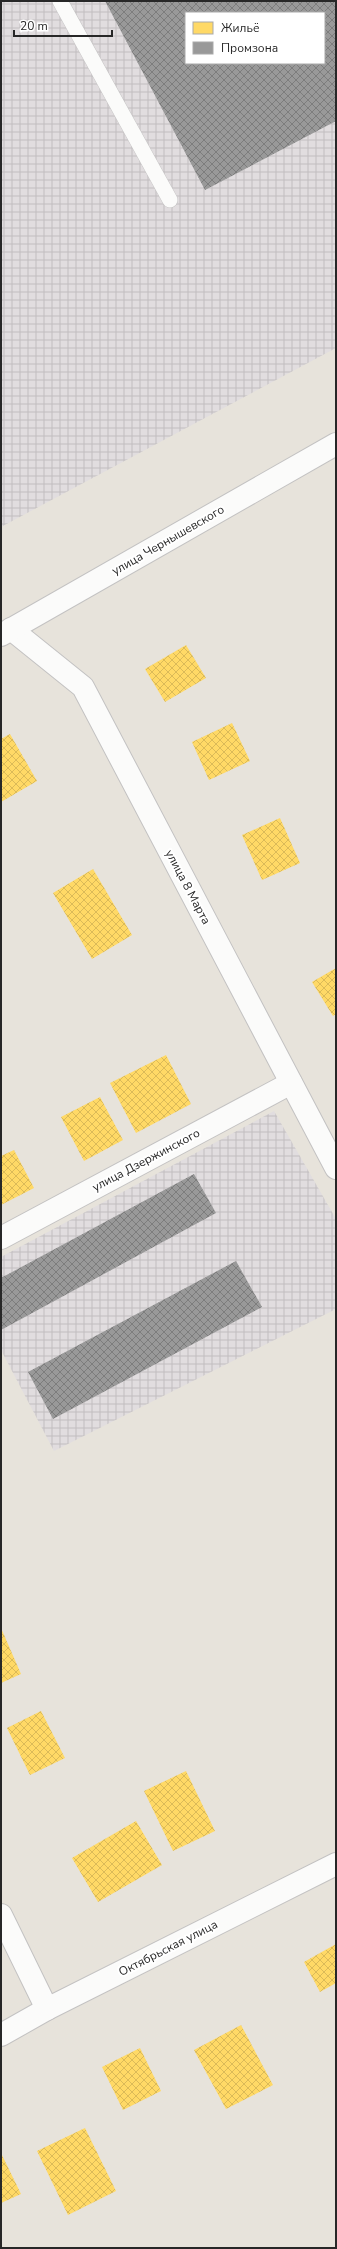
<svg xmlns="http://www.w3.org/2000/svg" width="337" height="2249" viewBox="0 0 337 2249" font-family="'Nunito Sans',sans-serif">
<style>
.industrial{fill:url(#industrial-grid);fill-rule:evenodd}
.homes{fill:url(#homes-cross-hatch)}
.industry{fill:url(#industry-cross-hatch);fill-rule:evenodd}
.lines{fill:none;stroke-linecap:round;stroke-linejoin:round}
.service-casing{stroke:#c3c2c2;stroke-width:16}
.minor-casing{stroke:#c3c2c2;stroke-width:24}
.service{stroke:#fbfbfa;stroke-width:15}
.minor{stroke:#fbfbfa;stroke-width:22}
.labels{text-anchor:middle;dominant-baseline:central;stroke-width:4;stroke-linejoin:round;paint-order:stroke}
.street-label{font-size:12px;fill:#272727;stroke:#fff}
</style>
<defs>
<pattern id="industrial-grid" width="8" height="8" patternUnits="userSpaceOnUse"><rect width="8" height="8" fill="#e1dddf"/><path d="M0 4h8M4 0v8" fill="none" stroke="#c1bebf"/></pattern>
<pattern id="homes-cross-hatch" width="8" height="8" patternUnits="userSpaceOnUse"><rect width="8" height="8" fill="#ffd966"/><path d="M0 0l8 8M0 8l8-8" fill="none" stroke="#dbba58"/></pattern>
<pattern id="industry-cross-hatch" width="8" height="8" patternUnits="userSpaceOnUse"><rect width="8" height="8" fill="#999"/><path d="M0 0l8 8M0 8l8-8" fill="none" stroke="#7d7d7d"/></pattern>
</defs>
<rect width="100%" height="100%" fill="#e7e3db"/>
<g class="industrial">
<path d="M 1,1 L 336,1 L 336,348 L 1,527 ZM 186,13 L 324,13 L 324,63 L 186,63 Z"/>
<polygon points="274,1111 336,1219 336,1309 54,1451 1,1350 1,1257"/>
</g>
<g class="homes">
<polygon points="186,645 206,678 165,702 145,669"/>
<polygon points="232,723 250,761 209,780 192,742"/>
<polygon points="10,734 37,781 1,802 1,739"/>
<polygon points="280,818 300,863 262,880 242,835"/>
<polygon points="93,869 132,935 92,959 53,893"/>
<polygon points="336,968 336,1014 333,1016 312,982"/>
<polygon points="166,1055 191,1104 136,1133 110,1083"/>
<polygon points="100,1097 123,1140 84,1161 61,1117"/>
<polygon points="14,1150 34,1188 1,1205 1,1156"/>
<polygon points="1,1628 21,1674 1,1683"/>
<polygon points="41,1711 65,1758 30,1775 7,1728"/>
<polygon points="186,1771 215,1831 173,1851 144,1791"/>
<polygon points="136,1821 162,1865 98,1902 72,1858"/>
<polygon points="336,1944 336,1983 320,1992 304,1962"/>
<polygon points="241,2025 273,2085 226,2109 194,2050"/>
<polygon points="140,2048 161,2091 123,2110 102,2067"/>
<polygon points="85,2128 116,2191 68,2215 37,2151"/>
<polygon points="1,2153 21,2194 1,2203"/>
</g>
<g class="industry">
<path d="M 105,1 L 336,1 L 336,121 L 205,190 ZM 186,13 L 324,13 L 324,63 L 186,63 Z"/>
<polygon points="194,1174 216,1213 1,1330 1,1278"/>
<polygon points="236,1261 262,1307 53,1419 28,1372"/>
</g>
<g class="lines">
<defs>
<polyline id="service" points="60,1 170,200"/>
<g id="minor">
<polyline points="11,629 83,687 336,1168"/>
<polyline points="1,635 336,444"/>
<polyline points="1,1238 291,1083"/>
<polyline points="1,1915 47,2009"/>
<polyline points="1,2035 47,2009 336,1864"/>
</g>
</defs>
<use href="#service" class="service-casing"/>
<use href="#minor" class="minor-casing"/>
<use href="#service" class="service"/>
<use href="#minor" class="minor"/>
</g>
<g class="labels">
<g class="street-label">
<text transform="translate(168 540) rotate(-30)">улица Чернышевского</text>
<text transform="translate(188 887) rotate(62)">улица 8 Марта</text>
<text transform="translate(146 1160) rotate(-28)">улица Дзержинского</text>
<text transform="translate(168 1948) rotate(-27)">Октябрьская улица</text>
</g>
</g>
<rect width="337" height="2249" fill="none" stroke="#272727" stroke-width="4"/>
<rect x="185" y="12" width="140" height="52" fill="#ffffff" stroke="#a9a9a9"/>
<rect x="193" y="22" width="20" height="12" fill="#ffd966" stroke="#a9a9a9"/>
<text x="221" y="32" font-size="12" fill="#272727">Жильё</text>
<rect x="193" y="42" width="20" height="12" fill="#999999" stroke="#a9a9a9"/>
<text x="221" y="52" font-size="12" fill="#272727">Промзона</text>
<path d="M14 30v6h98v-6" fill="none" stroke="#272727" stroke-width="2"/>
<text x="20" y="30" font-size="12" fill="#272727" stroke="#ffffff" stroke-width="3" paint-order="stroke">20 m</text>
</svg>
